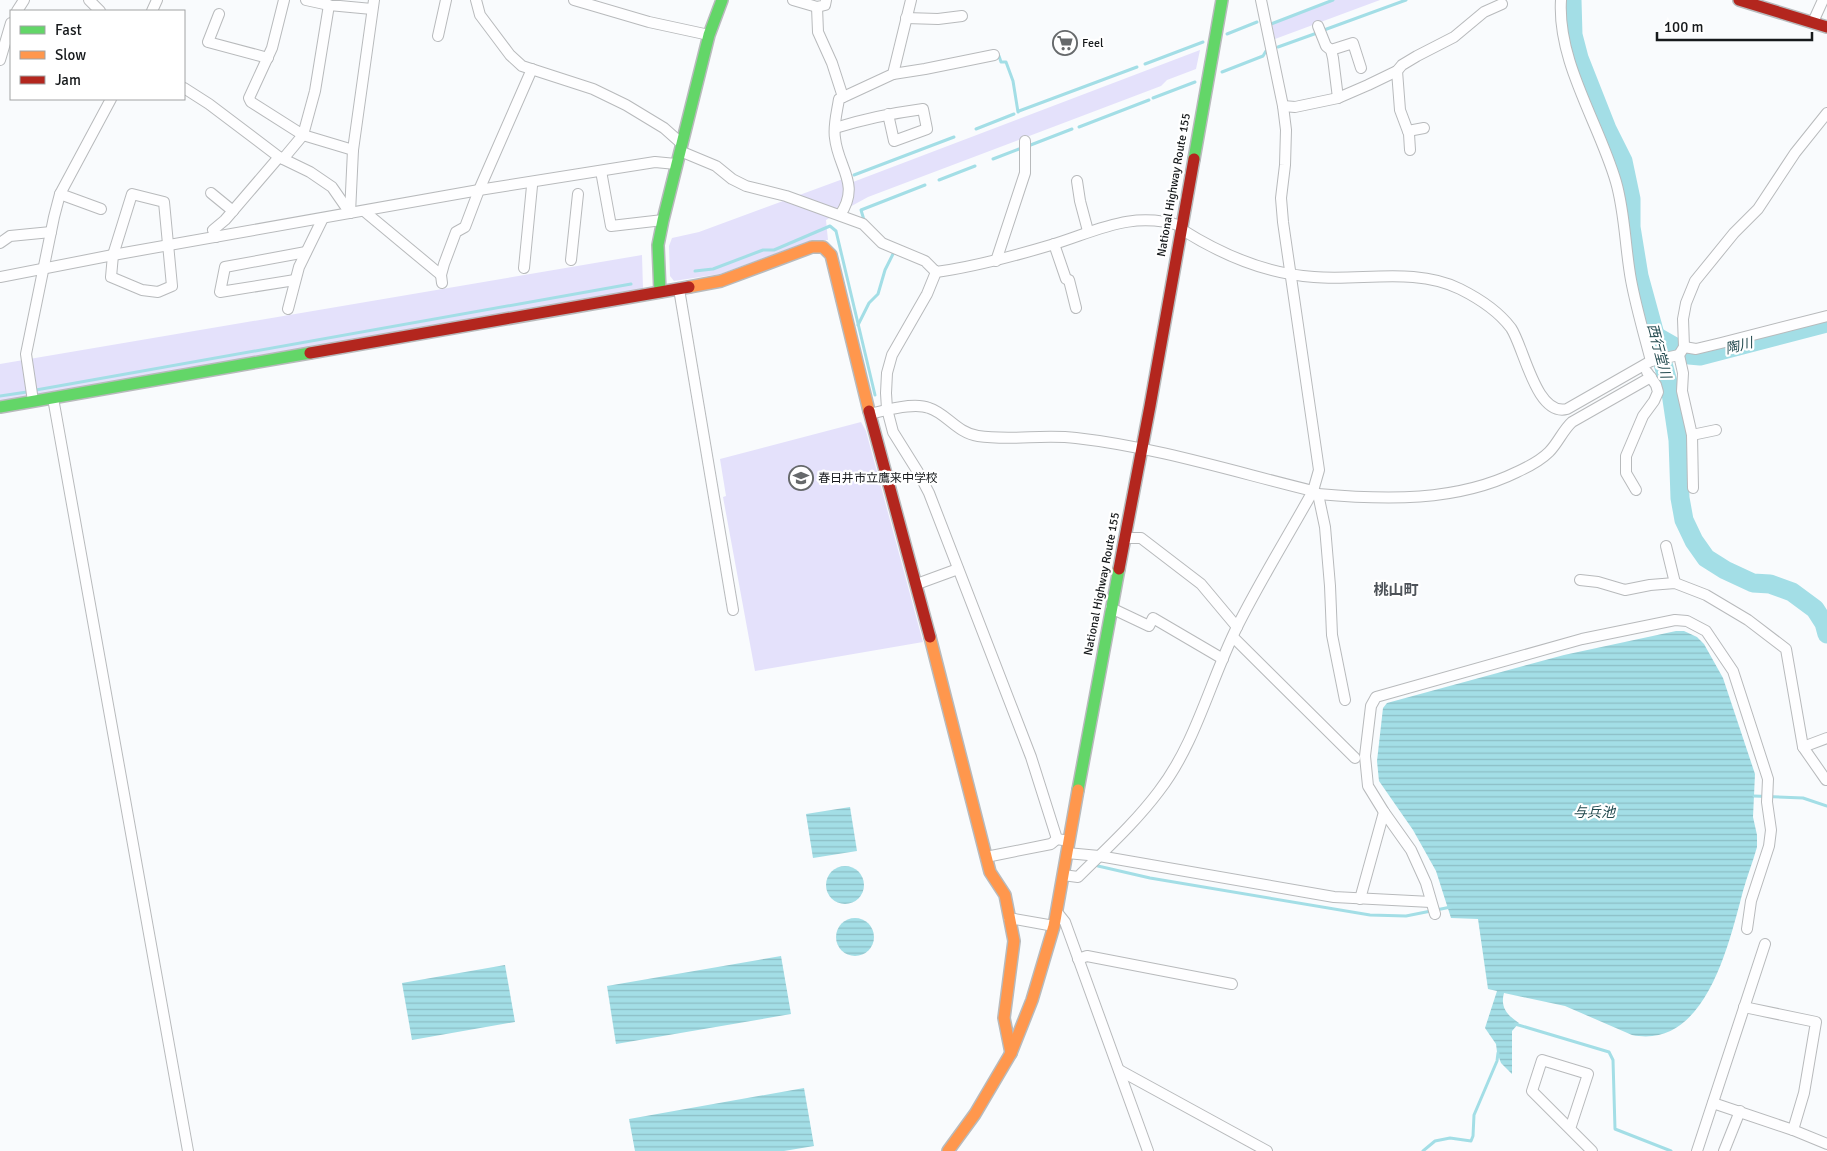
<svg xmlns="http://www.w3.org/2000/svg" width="1827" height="1151" viewBox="0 0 1827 1151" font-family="Signika,'Noto Sans JP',sans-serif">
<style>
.green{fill:#e4e1fb}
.water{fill:url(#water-rules)}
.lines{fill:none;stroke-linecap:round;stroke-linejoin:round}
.stream{stroke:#a3dee6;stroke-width:3}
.river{stroke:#a3dee6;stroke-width:19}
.street-casing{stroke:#b8babc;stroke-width:12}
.fast-casing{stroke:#b8babc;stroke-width:14}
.slow-casing{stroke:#b8babc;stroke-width:14}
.jam-casing{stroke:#b8babc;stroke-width:14}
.street{stroke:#fefeff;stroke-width:10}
.fast{stroke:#63d668;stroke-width:11}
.slow{stroke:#ff974d;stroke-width:11}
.jam{stroke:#b3261e;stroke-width:11}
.labels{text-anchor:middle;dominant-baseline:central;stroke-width:4.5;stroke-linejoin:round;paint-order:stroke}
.poi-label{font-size:12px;fill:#171a1c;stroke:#fff;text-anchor:start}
.street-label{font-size:12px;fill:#171a1c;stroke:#fff}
.water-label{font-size:14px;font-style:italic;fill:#244b50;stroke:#fff}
.quarter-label{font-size:15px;font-weight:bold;fill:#4e5359;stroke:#fff}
</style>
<defs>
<pattern id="water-rules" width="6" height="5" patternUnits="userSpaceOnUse" patternTransform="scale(1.25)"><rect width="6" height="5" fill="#a3dee6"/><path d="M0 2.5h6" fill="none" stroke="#8cbec5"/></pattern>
</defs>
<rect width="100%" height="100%" fill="#f9fbfd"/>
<g class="green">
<polygon points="1335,0 1380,0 1275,39 1272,24"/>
<polygon points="1200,50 1196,69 1167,80 1161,86 868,197 826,220 828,240 812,240 720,274 674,281 670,276 669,246 672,238 699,232 843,179 853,182"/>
<polygon points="642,255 643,289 0,401 0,364"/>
<polygon points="861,422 866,431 923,642 755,671 723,497 726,496 720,459"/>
</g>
<g class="water">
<path d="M 1676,631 L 1684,631 L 1697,637 L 1704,644 L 1723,678 L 1755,774 L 1753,817 L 1757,835 L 1757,847 C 1753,862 1747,876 1743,891 C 1729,943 1706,1050 1632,1035 L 1565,1006 L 1504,993 C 1500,1007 1507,1015 1519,1023 L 1512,1031 L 1512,1074 L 1501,1063 L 1497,1052 L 1496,1044 L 1485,1028 L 1497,991 L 1488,989 L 1478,919 L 1451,918 L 1436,871 L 1413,830 L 1379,781 L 1377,761 L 1383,708 L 1387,703 L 1564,655 Z"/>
<polygon points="850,807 857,851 813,858 806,814"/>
<circle cx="845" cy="885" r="19"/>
<circle cx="855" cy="937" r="19"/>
<polygon points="781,956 791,1014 616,1044 607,986"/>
<polygon points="505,965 515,1022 412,1040 402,983"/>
<polygon points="804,1088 814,1146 784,1151 635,1151 629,1119"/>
</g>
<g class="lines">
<g class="stream">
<polyline points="1271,24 1333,0"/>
<polyline points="1324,30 1406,0"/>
<polyline points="1227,34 1257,22"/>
<polyline points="1278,47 1317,33"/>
<polyline points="999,56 1001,62 1006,62 1013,81 1018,112"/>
<polyline points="1145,64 1203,42"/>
<polyline points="1222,72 1263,56 1266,51"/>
<polyline points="1153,98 1195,82"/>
<polyline points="1019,111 1137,67"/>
<polyline points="1079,127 1149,100"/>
<polyline points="976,129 1014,114"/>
<polyline points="1028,146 1072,129"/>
<polyline points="993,159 1019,149"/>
<polyline points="854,175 954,137"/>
<polyline points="939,180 975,166"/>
<polyline points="864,220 861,210 925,185"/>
<polyline points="695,271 713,269 763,250 774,250 830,226 836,231 875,395"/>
<polyline points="858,325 869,303 878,294 885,270 894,252"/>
<polyline points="36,390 631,284"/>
<polyline points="0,396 27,392"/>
<polyline points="1754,796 1803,798 1827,806"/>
<polyline points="1098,866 1150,878 1370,915 1406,916 1451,907"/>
<polyline points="1515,1024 1609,1052 1613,1060 1615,1129 1671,1151"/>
<polyline points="1423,1151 1435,1141 1450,1138 1471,1141 1473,1136 1474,1115 1497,1061 1498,1053"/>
</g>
<g class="river">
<polyline points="1572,0 1573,35 1579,58 1607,129 1623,161 1631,199 1631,227 1639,276 1671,393 1678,440 1680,498 1684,520 1694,541 1706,558 1725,570 1753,583 1770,584 1792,592 1815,609 1824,623 1827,634"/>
<polyline points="1654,335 1689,355 1700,356 1827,323"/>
</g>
<defs>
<g id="street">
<polyline points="89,0 100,11"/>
<polyline points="306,0 329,5 372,9"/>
<polyline points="476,0 480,15 510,55 522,66 593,89 626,105 664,128 682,144"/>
<polyline points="574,0 649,22 709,35"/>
<polyline points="793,0 817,7 825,5 826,0"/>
<path d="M 1561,0 C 1557,62 1599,123 1616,182 C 1625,213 1625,247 1631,280 C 1636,307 1644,334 1651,361"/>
<polyline points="329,5 315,91 303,135 353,150"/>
<polyline points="817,7 818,32 832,63 843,97"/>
<polyline points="17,11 24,0"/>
<polyline points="152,11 157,0"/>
<polyline points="219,14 208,42 268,58"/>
<polyline points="906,18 938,19 962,16"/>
<polyline points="1813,22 1823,0"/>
<polyline points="1318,26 1326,46 1331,50 1333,58 1338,98"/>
<polyline points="438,36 446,0"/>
<polyline points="1331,50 1353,43 1361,68"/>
<polyline points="0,60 11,23"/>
<polyline points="1397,71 1400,110 1409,134 1410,150"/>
<polyline points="893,74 925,69 994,55"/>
<polyline points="184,88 209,104 279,157 310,172 332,187 350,213"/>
<polyline points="1283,106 1295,107 1338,98 1368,85 1397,71 1402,65 1417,56 1454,37 1484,12 1502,4"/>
<path d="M 835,128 C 864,119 893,113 923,109 L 927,129 L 894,141 L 888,114"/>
<polyline points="1408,131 1424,128"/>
<path d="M 680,151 L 716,166 L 732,179 L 746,186 L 786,196 L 863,224 L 882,243 L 925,261 L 936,272 C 975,267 1014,256 1051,245 C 1097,231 1132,210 1181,226"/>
<polyline points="283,159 303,135 251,102 249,98 272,48 284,0"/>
<polyline points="601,171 611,226 663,220"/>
<polyline points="1077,181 1080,201 1088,231"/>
<polyline points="211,193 233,211"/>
<polyline points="60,194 101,209"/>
<polygon points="132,194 164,202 172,286 158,292 142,290 111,277 113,255"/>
<polyline points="364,211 441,275"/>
<polyline points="350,213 353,150 374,0"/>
<path d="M 840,215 C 861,184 838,168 835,138 C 833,126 837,112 839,99 L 893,74 L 911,0"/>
<path d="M 1181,229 C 1222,255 1266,274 1314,277 C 1362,281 1416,267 1460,289 C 1478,298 1499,312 1511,328 C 1524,347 1536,417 1567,409 L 1651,361 L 1679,355"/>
<polyline points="216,237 213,230 225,220 279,157"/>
<polyline points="0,243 10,236 51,232"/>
<polyline points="1054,244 1066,279 1069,280 1076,308"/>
<polyline points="571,260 578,194"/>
<polyline points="996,261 1025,173 1025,141"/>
<polyline points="524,268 532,186"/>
<polyline points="936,272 927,294 892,355 887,373 886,393 887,409 893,432 918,472 929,493 1031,757 1057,839 1069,841"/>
<polyline points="0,277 113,255 479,190 655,162 676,164"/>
<polyline points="295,280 220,292 225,267 306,252"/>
<polyline points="442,283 441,275 444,264 456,232 465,227 479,190 532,69"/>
<polyline points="679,289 733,610"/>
<polyline points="288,309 299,267 323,218"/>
<polyline points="1684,347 1696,349 1721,343 1827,316"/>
<polyline points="53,398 188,1151"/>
<polyline points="33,401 26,354 54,217 60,194 111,99"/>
<path d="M 870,414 C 885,410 914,402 929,408 C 946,413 957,433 978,436 C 1011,441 1043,434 1076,438 C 1156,447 1235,472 1313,491 L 1318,494 C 1385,500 1456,502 1517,472 C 1528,467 1540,461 1549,452 C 1558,443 1563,430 1572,422 L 1651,377"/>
<polyline points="1692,435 1716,430"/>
<polyline points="1693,488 1692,435 1682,391 1683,373 1679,355 1684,347 1683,319 1686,303 1695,281 1734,233 1758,209 1795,153 1827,113"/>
<polyline points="1636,490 1626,473 1626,456 1643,416 1654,401 1658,392 1656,385 1647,372"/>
<polyline points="1318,494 1325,527 1330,586 1332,635 1345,700"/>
<polyline points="1125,538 1141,538 1201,584 1237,627"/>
<polyline points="1666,546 1675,583"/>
<polyline points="1580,580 1598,582 1625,590 1650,585 1675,583 1706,595 1748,620 1786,649 1803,747 1826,780"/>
<polyline points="917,584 958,569"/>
<polyline points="1111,608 1149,626 1153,618 1223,659"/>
<polyline points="1233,637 1355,758"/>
<polyline points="1803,747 1827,738"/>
<polyline points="1067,853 1099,856 1334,897 1431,902"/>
<polyline points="986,857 1051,844 1057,839"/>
<path d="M 1063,875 L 1078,877 C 1106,849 1135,823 1159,791 C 1196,743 1210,681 1237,627 C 1260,581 1288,536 1313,491 L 1319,470 L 1283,222 L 1281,198 L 1285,165 L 1286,130 L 1283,106 L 1261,0"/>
<polyline points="1360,899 1384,812"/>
<polyline points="1057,912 1065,922 1148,1151"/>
<polyline points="1435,914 1426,883 1411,850 1384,812 1368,786 1365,756 1371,706 1376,697 1582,639 1675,620 1687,621 1706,631 1733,671 1768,779 1767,802 1771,830 1769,846 1751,901 1747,929"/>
<polyline points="1009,918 1054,926"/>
<polyline points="1078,959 1087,956 1232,984"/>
<polyline points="1744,1007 1816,1022 1804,1093 1793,1130"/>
<polyline points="1119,1070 1267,1151"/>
<polyline points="1713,1103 1793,1130 1827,1144"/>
<polyline points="1570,1129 1588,1074 1542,1060 1532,1091 1592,1151"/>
<polyline points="1697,1151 1765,944"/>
<polyline points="1724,1151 1740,1111"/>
</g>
<g id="fast">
<polyline points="1194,159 1222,0"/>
<polyline points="660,292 658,245 663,220 709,35 722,0"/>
<polyline points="0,407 310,353"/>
<polyline points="1078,790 1119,569"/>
</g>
<g id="slow">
<polyline points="689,287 721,281 812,247 823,247 831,255 869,411"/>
<polyline points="930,637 990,872 1005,895 1014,941 1004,1018 1011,1053"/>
<polyline points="948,1151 975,1114 1011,1053 1032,1000 1054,926 1078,790"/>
</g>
<g id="jam">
<polyline points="1739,0 1827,27"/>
<polyline points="310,353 689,287"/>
<polyline points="869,411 930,637"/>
<polyline points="1119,569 1150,406 1194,159"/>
</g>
</defs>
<use href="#street" class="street-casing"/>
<use href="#fast" class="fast-casing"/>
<use href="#slow" class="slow-casing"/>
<use href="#jam" class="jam-casing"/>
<use href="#street" class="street"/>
<use href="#fast" class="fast"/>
<use href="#slow" class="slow"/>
<use href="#jam" class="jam"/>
</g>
<defs>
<symbol id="supermarket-ring" viewBox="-11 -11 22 22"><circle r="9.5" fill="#fff" stroke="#66696b" stroke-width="1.5"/><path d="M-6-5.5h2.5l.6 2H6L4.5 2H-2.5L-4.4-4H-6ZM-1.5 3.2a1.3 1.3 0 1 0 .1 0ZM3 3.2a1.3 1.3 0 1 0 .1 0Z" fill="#66696b"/></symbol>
<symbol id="school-ring" viewBox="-11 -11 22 22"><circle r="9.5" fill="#fff" stroke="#66696b" stroke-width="1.5"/><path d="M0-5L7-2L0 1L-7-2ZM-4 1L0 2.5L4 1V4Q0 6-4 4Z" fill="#66696b"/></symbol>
</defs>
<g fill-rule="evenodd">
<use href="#supermarket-ring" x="1051" y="29" width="28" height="28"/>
<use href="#school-ring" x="787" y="464" width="28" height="28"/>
</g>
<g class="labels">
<g class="poi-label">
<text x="1082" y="43">Feel</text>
<text x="818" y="478">春日井市立鷹来中学校</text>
</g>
<g class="street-label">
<text transform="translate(1174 185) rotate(-80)">National Highway Route 155</text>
<text transform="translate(1102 584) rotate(-79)">National Highway Route 155</text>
</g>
<g class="water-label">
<text transform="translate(1739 346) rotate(-14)">陶川</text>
<text transform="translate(1659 351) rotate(75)">西行堂川</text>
<text x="1594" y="812">与兵池</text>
</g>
<g class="quarter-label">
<text x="1396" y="590">桃山町</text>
</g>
</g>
<rect x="10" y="10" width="175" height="90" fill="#ffffff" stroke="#a2a3a4"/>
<rect x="20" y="26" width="25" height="8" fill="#63d668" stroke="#a2a3a4"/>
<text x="55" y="35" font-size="15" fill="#171a1c">Fast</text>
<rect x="20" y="51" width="25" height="8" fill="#ff974d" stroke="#a2a3a4"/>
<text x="55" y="60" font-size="15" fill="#171a1c">Slow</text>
<rect x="20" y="76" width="25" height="8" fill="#b3261e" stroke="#a2a3a4"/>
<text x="55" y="85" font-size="15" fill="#171a1c">Jam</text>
<path d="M1657 32v8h155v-8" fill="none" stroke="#171a1c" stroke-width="2.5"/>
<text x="1664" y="32" font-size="15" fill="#171a1c" stroke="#ffffff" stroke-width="4" paint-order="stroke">100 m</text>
</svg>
